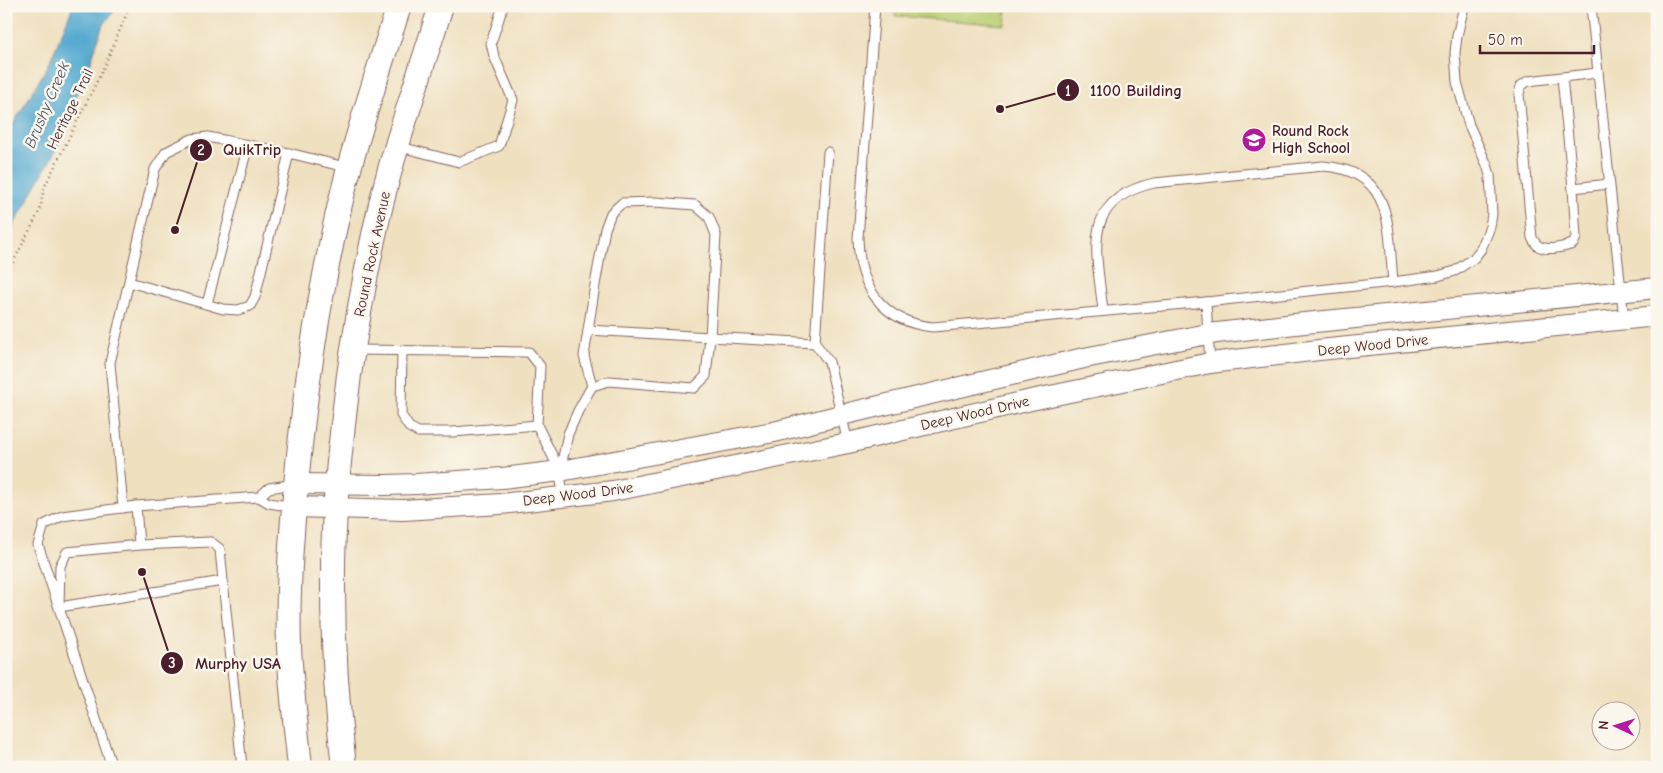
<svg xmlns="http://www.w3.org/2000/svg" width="1663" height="773" viewBox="0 0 1663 773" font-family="'Comic Neue',sans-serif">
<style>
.green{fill:#b9cf73;stroke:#82774f}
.water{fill:#53a9d0;stroke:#4e647e}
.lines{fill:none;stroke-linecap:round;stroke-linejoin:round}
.service-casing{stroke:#84635f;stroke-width:11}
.tertiary-casing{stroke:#84635f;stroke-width:22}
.secondary-casing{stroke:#84635f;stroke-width:26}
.path{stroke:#84635f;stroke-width:2.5;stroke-dasharray:1 4;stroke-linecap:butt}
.service{stroke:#fff;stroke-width:9}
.tertiary{stroke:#fff;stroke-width:20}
.secondary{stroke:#fff;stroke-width:24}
.labels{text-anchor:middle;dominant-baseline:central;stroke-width:5;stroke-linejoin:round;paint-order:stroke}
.street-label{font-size:15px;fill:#4a1f2b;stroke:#fbf7ec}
.poi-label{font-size:15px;font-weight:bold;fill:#4a1f2b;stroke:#fbf7ec;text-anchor:start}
.water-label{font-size:16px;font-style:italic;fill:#4e566d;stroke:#fbf7ec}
.leader{fill:none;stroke:#4a1f2b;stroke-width:2}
.callout-dot{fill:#4a1f2b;stroke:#fbf7ec;stroke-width:2}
.mark-label{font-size:15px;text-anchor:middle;font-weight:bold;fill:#fff}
.callout-label{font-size:16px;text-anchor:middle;font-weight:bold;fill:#4a1f2b;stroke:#fbf7ec;stroke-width:5;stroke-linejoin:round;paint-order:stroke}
</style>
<rect width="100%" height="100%" fill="#fbf7ec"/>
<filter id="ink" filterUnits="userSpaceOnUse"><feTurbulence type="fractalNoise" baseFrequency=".02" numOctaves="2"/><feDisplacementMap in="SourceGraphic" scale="10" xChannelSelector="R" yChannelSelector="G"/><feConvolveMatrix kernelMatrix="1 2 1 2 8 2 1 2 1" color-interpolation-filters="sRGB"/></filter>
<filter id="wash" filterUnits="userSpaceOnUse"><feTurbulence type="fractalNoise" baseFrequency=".0096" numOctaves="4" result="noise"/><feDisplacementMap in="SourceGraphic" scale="20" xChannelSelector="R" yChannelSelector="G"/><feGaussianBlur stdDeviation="1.12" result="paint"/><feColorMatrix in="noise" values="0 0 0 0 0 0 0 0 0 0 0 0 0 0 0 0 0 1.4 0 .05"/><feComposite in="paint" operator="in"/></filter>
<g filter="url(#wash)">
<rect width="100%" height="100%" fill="#efe0c0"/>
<polygon class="green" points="896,6 1007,6 1005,25 895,16"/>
<polygon class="water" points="73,6 116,6 114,11 102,27 90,64 73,101 71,123 6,239 6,152 14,123 49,64"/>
</g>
<g filter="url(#ink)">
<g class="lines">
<defs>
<g id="service">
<path d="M 875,6 L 858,238 C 859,287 882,322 933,327 L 1206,302 L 1393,282 L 1438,276 L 1455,271 L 1474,258 L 1481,249 L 1490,227 L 1492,214 L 1490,175 L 1487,165 L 1469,125 L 1457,82 L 1455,53 L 1457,36 L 1464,6"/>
<polyline points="1591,6 1624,319"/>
<polyline points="1598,73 1562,77 1573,188 1609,184"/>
<path d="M 1562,77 L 1528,81 L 1521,86 L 1519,94 L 1532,238 C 1534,241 1535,243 1537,245 C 1545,252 1565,247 1573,244 L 1576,238 L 1573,188"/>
<polyline points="397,146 459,162 499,146 513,100 494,56 491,43 503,6"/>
<polyline points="129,282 223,309 238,310 250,306 255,297 289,153"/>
<polyline points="1206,302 1210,363"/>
<polyline points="207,304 248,145"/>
<path d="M 1103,311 C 1097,252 1079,200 1154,183 L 1323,166 C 1394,171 1388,227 1393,282"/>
<polyline points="588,330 710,337 716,235 709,217 695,205 655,202 622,203 611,213 605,229 595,285 584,356 592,386"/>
<polyline points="815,343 828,152"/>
<polyline points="353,350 529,352 540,366 537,425 560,471"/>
<polyline points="402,350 401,415 409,427 418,432 453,432 537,425"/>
<polyline points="259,497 269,503 294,507"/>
<polyline points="563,497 560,471 568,434 578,411 592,386 609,381 694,388 706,376 710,337 815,343 829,362 848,443"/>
<polyline points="136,506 139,545 67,552 60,566 59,607 223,581 242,767"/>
<polyline points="123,508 110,363 155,169 166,152 192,139 208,137 293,154 349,168"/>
<polyline points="139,545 211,542 220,549 223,581"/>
<polyline points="112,767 38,545 44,525 62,516 136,506 259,497 269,488 295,484"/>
</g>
<g id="tertiary">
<polyline points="296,484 386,485 416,484 502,478 560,471 774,432 841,415 1084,358 1208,334 1295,324 1657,288"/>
<polyline points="294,507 403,510 501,504 613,491 848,443 1031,400 1210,363 1319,350 1657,316"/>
</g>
<g id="secondary">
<path d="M 300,767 C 296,727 291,687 289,647 C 287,586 292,525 298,464 C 307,377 320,290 340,204 C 356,137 378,72 399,6"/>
<path d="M 344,767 C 337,707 333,648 333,588 C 332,517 340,446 349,375 C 358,314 369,252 384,192 C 400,129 422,68 441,6"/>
</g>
</defs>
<use href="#service" class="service-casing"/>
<use href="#tertiary" class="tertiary-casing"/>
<use href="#secondary" class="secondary-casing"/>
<polyline class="path" points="6,276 40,210 44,188 105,65 130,6"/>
<use href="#service" class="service"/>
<use href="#tertiary" class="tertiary"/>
<use href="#secondary" class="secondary"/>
</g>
</g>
<defs>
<symbol id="school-disc" viewBox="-11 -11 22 22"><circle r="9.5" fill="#b5179e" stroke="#fbf7ec"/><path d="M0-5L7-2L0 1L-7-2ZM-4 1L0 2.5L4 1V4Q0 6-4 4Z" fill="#fff"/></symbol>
</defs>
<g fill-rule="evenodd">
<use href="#school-disc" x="1240" y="126" width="28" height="28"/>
</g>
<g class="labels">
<g class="street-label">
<text transform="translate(70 109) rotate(-64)">Heritage Trail</text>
<text transform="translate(372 254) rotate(-78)">Round Rock Avenue</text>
<text transform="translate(1373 345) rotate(-6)">Deep Wood Drive</text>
<text transform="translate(975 413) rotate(-13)">Deep Wood Drive</text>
<text transform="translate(578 494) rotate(-7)">Deep Wood Drive</text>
</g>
<g class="poi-label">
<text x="1272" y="131">Round Rock<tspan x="1272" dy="17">High School</tspan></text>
</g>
<g class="water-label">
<text transform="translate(47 105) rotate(-67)">Brushy Creek</text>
</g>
</g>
<path class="leader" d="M1000 109L1068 90M175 230L201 150M142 572L172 663"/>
<g class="callout-dot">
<circle cx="1000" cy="109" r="5"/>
<circle cx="175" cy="230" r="5"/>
<circle cx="142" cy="572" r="5"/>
<circle cx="1068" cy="90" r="12"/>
<circle cx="201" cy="150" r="12"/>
<circle cx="172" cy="663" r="12"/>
</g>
<g class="mark-label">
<text x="1068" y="96">1</text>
<text x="201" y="155">2</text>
<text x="172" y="668">3</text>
</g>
<g class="callout-label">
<text x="1136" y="96">1100 Building</text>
<text x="252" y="155">QuikTrip</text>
<text x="238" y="669">Murphy USA</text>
</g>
<rect width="1663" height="773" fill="none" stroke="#fbf7ec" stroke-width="25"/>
<g transform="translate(1616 726) rotate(274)"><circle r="24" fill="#fbf7ec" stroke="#b4a19f"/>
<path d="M0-4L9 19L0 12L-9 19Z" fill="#b5179e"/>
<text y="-8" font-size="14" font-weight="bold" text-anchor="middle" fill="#4a1f2b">N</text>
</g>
<path d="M1480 45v8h114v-8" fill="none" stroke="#4a1f2b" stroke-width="2.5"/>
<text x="1488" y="45" font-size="15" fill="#4a1f2b" stroke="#fbf7ec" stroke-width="4" paint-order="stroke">50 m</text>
</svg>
